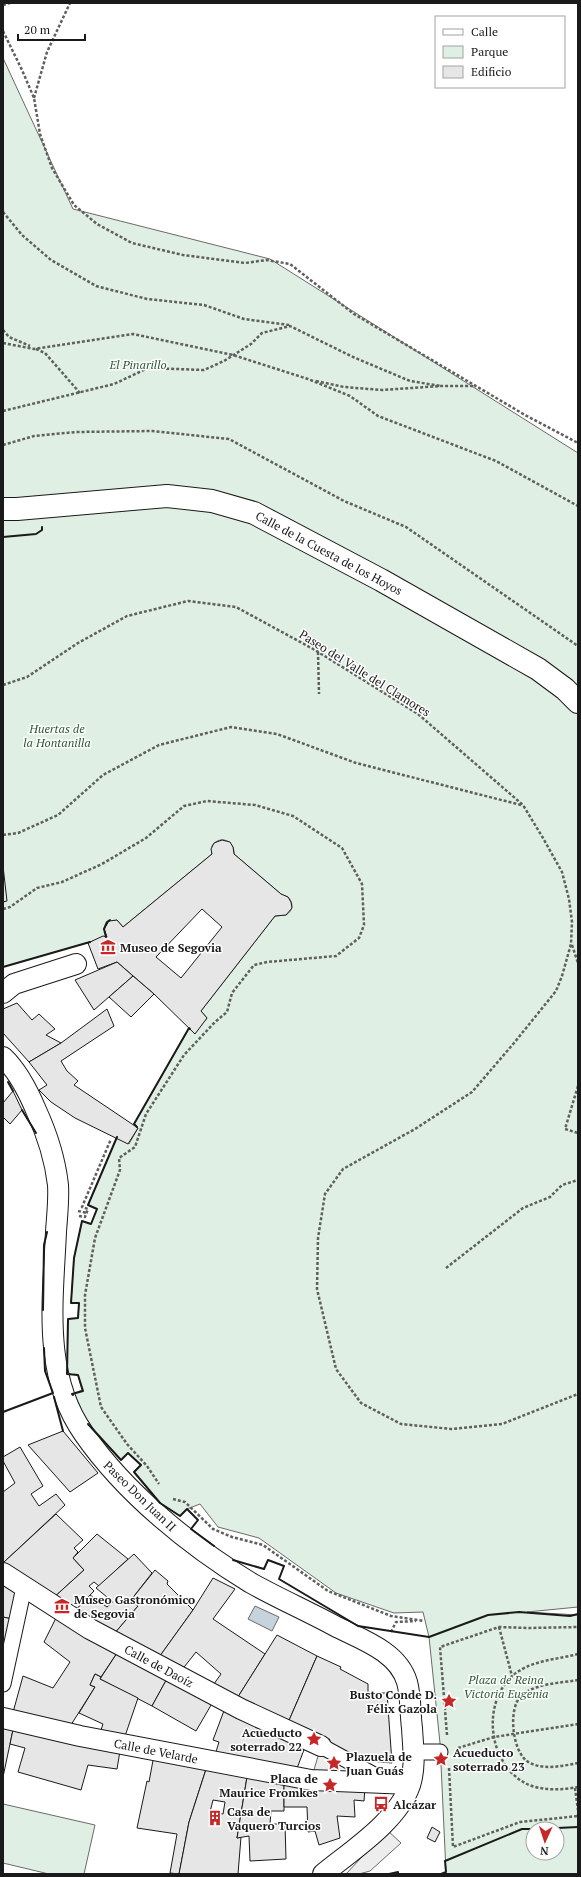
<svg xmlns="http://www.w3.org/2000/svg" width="581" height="1877" viewBox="0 0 581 1877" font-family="'PT Serif',serif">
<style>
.green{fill:#e0efe3;stroke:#6a6a6a;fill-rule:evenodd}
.parking{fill:#ededed;stroke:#6a6a6a}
.water{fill:#c6d2dc;stroke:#6a6a6a}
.building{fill:#e6e6e6;stroke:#1a1a1a;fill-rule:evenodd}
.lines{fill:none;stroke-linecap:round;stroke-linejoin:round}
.pedestrian-casing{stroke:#1a1a1a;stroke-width:17}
.minor-casing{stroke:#1a1a1a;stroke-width:22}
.primary-casing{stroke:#1a1a1a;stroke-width:24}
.path{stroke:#5f5f5f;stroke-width:2.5;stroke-dasharray:3 2;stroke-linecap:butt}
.pedestrian{stroke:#fff;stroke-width:15}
.minor{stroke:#fff;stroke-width:20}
.primary{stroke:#fff;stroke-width:22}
.wall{stroke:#1a1a1a;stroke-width:2}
.labels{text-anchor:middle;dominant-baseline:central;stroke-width:3;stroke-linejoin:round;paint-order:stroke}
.park-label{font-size:12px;font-style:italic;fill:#2b5a34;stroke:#fff}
.street-label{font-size:12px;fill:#1a1a1a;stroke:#fff}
.poi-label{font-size:12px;font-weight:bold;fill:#1a1a1a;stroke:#fff;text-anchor:start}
</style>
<rect width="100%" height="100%" fill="#fff"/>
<g class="green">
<path d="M 3,58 L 73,209 L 270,259 L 578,453 L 578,1607 L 527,1612 L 578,1615 L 578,1874 L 441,1874 L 446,1872 L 440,1743 L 429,1637 L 423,1612 L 394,1613 L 336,1593 L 259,1538 L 218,1527 L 200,1504 L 187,1509 L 180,1516 L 160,1503 L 134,1472 L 140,1465 L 128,1453 L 121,1460 L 84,1419 L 72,1394 L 82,1390 L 78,1375 L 67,1374 L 68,1319 L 78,1318 L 79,1303 L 71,1303 L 74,1258 L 82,1221 L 91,1224 L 97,1209 L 88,1205 L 117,1137 L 129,1144 L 138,1128 L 134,1124 L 189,1028 L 195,1033 L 207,1018 L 201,1011 L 275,916 L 286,915 C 293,911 294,903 288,897 L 281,894 L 234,854 C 235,841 220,834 212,846 L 212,854 L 123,927 L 117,920 L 107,922 L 104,929 L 107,937 L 3,967 ZM 533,1829 L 557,1829 L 557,1853 L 533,1853 Z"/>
<polygon points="3,1804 95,1825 84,1874 49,1874 3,1863"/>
</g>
<g class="parking">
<polygon points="321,1746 389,1783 311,1780"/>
<polygon points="387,1830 401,1843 370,1871 359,1874 346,1874"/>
</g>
<polygon class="water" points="255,1606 279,1617 272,1631 248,1619"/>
<g class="building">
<path d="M 222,840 L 230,842 L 233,847 L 234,854 L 281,894 L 288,897 L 291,902 L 292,908 L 286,915 L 275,916 L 201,1011 L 207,1018 L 195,1034 L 154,994 L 117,962 L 98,969 L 88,943 L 103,936 L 107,937 L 104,929 L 109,921 L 117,920 L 123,927 L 212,854 L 211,849 L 214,843 ZM 202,909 L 222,927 L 181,978 L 156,957 Z"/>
<polygon points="3,866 7,901 3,902"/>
<polygon points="117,962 133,976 94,1010 75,980"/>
<polygon points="133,976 154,994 131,1017 109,997"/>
<polygon points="17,1003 32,1020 39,1014 55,1029 46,1035 61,1043 29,1062 3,1033 3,1009"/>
<polygon points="107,1009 114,1026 61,1061 67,1071 78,1081 74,1085 138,1128 128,1144 75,1118 51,1102 39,1090 47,1085 29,1062 61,1043"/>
<polygon points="13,1091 22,1110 10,1124 3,1117 3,1103"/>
<polygon points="63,1431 98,1473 70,1492 28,1445"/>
<polygon points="20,1447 43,1486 31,1494 39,1506 56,1494 65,1505 3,1563 3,1492 15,1483 3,1461 3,1457"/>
<polygon points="56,1514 83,1540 74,1548 78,1552 73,1558 84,1570 51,1600 3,1563"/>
<polygon points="97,1534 128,1559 99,1586 94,1582 89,1586 94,1591 73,1613 51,1600 84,1570 73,1558"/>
<polygon points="134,1554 152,1573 131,1600 138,1606 114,1634 73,1613 90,1595 107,1607 113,1602 96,1588"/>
<polygon points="155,1570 168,1581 167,1584 193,1610 157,1660 114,1634 138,1606 131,1600"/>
<polygon points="213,1578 235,1589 213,1619 265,1654 236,1700 211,1688 221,1674 196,1652 181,1671 157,1660 193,1610"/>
<polygon points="3,1579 19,1589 12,1619 3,1617"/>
<polygon points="58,1614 119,1650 101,1677 95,1674 90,1685 95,1687 69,1728 12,1716 23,1676 53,1688 70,1662 44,1642"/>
<polygon points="3,1617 12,1619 6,1648 3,1648"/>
<polygon points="277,1635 317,1656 287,1725 236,1700"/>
<polygon points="119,1650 169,1675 152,1706 100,1679"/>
<polygon points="317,1656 341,1667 340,1669 368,1684 368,1693 387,1693 392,1763 359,1760 287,1725"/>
<polygon points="95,1674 101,1677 100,1679 138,1698 123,1742 99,1736 103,1724 79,1713 95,1687 90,1685"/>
<polygon points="169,1675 214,1700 196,1731 152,1706"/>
<polygon points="225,1708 305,1747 296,1771 215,1755 219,1742 213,1740"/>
<polygon points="3,1723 14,1725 3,1777"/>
<polygon points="14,1725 120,1751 117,1769 88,1765 81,1790 18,1772 25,1748 10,1744"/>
<polygon points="154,1755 208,1763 189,1822 179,1874 170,1873 177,1834 137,1828 147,1781 149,1782"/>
<path d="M 208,1763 L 248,1771 L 237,1838 L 241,1837 L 238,1874 L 179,1874 L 189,1822 ZM 213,1800 L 225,1802 L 223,1814 L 210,1812 Z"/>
<polygon points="248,1771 284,1778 284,1811 271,1811 270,1824 285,1824 286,1859 250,1861 249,1836 237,1838"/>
<polygon points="284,1778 365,1788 364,1801 354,1800 355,1817 337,1816 340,1838 319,1845 315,1831 308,1832 307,1807 284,1807"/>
<polygon points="432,1827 440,1832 435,1842 427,1838"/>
</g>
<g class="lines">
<defs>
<g id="pedestrian">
<polyline points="3,1684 24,1587"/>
<polyline points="321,1746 387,1782"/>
<polyline points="414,1752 440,1752"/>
</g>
<g id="minor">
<polyline points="3,993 14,984 76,964"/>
<path d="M 3,1057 C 18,1071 28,1091 36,1110 C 47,1134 55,1158 58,1185 C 59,1200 57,1216 56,1232 C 53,1300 42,1375 84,1434 C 125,1493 190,1546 251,1583 C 278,1598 307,1611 335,1626 C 360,1639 398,1651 407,1682 C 411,1696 410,1713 412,1728 C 413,1747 416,1767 410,1785 C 398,1821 351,1851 323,1874"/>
<polyline points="3,1573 90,1629 241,1709 321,1746"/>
<polyline points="3,1718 80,1736 311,1780 410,1784"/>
</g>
<polyline id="primary" points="3,509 17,509 167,496 212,501 254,513 381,580 538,669 565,689 578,702"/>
</defs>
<use href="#pedestrian" class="pedestrian-casing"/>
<use href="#minor" class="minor-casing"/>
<use href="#primary" class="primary-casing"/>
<g class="path">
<polyline points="3,5 10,3"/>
<polyline points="3,31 22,70 34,98 40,134 52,168 74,205 97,224 132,243 183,255 245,263 267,260 290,264 354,314 525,415 578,443"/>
<polyline points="34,98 47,52 70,3"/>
<polyline points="3,212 22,235 51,260 96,286 147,299 204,305 244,319 289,325"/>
<polyline points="3,330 9,337 30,346"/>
<polyline points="3,343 34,349 133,334 233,355 308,379 350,396 378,416 496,461 578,506"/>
<polyline points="36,349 45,353 80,393"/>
<polyline points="316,381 344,387 382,390 441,386 476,386"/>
<polyline points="3,411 114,384 148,368 204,370 224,361 251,344 262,333 290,326 353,357 410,381 441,386"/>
<polyline points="3,445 34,436 76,432 152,431 229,439 344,501 406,527 578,646"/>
<polyline points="318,652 319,694"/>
<polyline points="3,685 27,677 78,643 127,616 188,601 236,607 315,650 418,714 523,805 543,838 562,872 569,899 572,922 571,944 562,976 556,991 514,1043 472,1092 415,1129 343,1169 325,1194 318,1238 317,1289 336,1369 361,1403 401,1424 451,1429 502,1424 578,1394"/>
<polyline points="3,835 18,833 58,815 103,775 159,745 231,727 277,734 356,763 521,805"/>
<polyline points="3,909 10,907 37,888 62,882 102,864 146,838 184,806 207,801 255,805 293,816 342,848 362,884 364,925 359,938 336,956 267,962 254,965 232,993 227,1012 215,1022 184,1055 146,1114 135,1147 119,1158 120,1170 95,1238 85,1295 85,1328 101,1407 127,1444 147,1466 159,1484"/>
<polyline points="572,945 578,963"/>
<polyline points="578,1086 565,1129 578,1133"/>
<polyline points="78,1211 87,1213"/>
<polyline points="79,1216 85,1217 88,1209 82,1207 111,1139"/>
<polyline points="446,1268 523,1208 550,1197 562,1185 578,1180"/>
<polyline points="173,1499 185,1502 213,1529 232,1537 263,1545 328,1591 391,1616 424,1621"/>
<polyline points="499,1627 512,1676"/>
<polyline points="391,1632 396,1622 416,1621"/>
<path d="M 578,1654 C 559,1659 536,1660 519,1671 C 480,1696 486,1764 527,1784 C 542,1791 562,1790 578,1787"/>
<path d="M 578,1680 C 561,1683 537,1683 522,1695 C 507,1707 512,1755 530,1763 C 544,1770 563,1766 578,1763"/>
<polyline points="447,1735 440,1647 499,1627 530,1628 578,1627"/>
<polyline points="458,1748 494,1737 578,1724"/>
<polyline points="449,1768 453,1847 520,1822 578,1816"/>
<polyline points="575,1788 578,1810"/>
</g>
<use href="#pedestrian" class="pedestrian"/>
<use href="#minor" class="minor"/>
<use href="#primary" class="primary"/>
<g class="wall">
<polyline points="3,537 36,534 42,530 42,527"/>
<polyline points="106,937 104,929 107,922 110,920"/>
<polyline points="3,967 90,942"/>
<polyline points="8,1082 13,1091"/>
<polyline points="22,1110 36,1133"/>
<polyline points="137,1127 134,1124 189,1028 190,1029"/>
<polyline points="43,1310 44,1245 47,1232"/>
<polyline points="73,1395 72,1394 83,1391 78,1375 67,1374 68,1319 78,1318 79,1303 71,1303 74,1258 82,1221 91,1224 97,1209 88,1205 117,1137"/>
<polyline points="54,1397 63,1431"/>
<polyline points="3,1412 53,1393 45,1371 44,1348"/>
<polyline points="88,1424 121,1460 128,1453 141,1465 134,1472 160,1503 180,1516 187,1509 198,1520 191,1529 214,1546"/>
<polyline points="233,1560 264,1569 268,1560 284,1566 279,1579 358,1626 429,1637 488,1615 519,1612 570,1616 578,1614"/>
<polyline points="537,1829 578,1827"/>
<polyline points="389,1874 398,1872 398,1874"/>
<polyline points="441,1874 446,1872 445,1861 522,1829 533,1829"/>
</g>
</g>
<defs>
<symbol id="museum-bare" viewBox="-9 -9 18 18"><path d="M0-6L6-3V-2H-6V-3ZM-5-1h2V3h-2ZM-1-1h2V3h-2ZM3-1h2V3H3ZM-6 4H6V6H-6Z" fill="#c62828" stroke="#fff" stroke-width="2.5" paint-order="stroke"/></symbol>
<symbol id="sight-bare" viewBox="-9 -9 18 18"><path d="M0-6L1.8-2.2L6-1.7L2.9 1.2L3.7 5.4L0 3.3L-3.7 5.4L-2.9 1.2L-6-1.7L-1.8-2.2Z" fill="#c62828" stroke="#fff" stroke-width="2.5" paint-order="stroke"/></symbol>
<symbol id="bus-bare" viewBox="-9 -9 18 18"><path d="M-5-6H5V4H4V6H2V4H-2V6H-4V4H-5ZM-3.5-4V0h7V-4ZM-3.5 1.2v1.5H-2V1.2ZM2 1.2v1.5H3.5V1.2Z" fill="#c62828" stroke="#fff" stroke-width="2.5" paint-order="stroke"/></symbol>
<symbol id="building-bare" viewBox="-9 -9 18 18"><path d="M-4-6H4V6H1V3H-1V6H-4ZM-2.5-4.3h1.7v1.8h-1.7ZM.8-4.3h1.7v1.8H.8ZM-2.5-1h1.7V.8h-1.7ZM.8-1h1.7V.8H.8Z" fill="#c62828" stroke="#fff" stroke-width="2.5" paint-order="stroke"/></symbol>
</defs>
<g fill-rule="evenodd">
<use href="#museum-bare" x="97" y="936" width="22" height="22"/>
<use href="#museum-bare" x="51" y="1595" width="22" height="22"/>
<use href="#sight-bare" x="438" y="1690" width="22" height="22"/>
<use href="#sight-bare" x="303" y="1728" width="22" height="22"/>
<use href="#sight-bare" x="430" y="1748" width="22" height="22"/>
<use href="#sight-bare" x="323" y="1752" width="22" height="22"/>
<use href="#sight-bare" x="319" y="1774" width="22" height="22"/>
<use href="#bus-bare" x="370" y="1793" width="22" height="22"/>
<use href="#building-bare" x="204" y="1807" width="22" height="22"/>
</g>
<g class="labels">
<g class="park-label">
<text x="138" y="364">El Pinarillo</text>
<text x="57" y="728">Huertas de<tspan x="57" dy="14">la Hontanilla</tspan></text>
<text x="506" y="1679">Plaza de Reina<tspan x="506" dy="14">Victoria Eugenia</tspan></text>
</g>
<g class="street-label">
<text transform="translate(329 553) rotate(28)">Calle de la Cuesta de los Hoyos</text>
<text transform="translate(365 673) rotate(32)">Paseo del Valle del Clamores</text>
<text transform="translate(140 1496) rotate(44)">Paseo Don Juan II</text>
<text transform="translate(159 1666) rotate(28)">Calle de Daoíz</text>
<text transform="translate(156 1751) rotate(11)">Calle de Velarde</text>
</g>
<g class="poi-label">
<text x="120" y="947">Museo de Segovia</text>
<text x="74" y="1599">Museo Gastronómico<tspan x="74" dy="14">de Segovia</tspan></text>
<text x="437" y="1694" text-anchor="end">Busto Conde D.<tspan x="437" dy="14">Félix Gazola</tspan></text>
<text x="302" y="1732" text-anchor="end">Acueducto<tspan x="302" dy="14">soterrado 22</tspan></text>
<text x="453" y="1752">Acueducto<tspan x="453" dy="14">soterrado 23</tspan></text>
<text x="346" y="1756">Plazuela de<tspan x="346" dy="14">Juan Guás</tspan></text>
<text x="318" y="1778" text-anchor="end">Placa de<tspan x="318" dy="14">Maurice Fromkes</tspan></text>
<text x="393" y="1804">Alcázar</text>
<text x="227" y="1811">Casa de<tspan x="227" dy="14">Vaquero Turcios</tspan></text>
</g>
</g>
<rect width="581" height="1877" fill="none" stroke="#1a1a1a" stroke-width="8"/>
<rect x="435" y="16" width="130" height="72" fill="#ffffff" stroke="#a3a3a3"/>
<rect x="443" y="29" width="20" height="6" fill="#ffffff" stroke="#a3a3a3"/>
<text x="471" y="36" font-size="12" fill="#1a1a1a">Calle</text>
<rect x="443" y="46" width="20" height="12" fill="#e0efe3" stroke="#a3a3a3"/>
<text x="471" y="56" font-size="12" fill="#1a1a1a">Parque</text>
<rect x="443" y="66" width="20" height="12" fill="#e6e6e6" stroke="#a3a3a3"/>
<text x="471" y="76" font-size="12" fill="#1a1a1a">Edificio</text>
<g transform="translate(545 1841) rotate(183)"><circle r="19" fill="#ffffff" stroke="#a3a3a3"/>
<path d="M0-3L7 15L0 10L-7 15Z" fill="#c62828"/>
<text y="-6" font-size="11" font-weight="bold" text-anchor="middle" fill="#1a1a1a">N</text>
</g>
<path d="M18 34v6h67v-6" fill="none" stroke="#1a1a1a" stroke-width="2"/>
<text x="24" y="34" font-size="12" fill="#1a1a1a" stroke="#ffffff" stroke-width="3" paint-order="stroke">20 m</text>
</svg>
